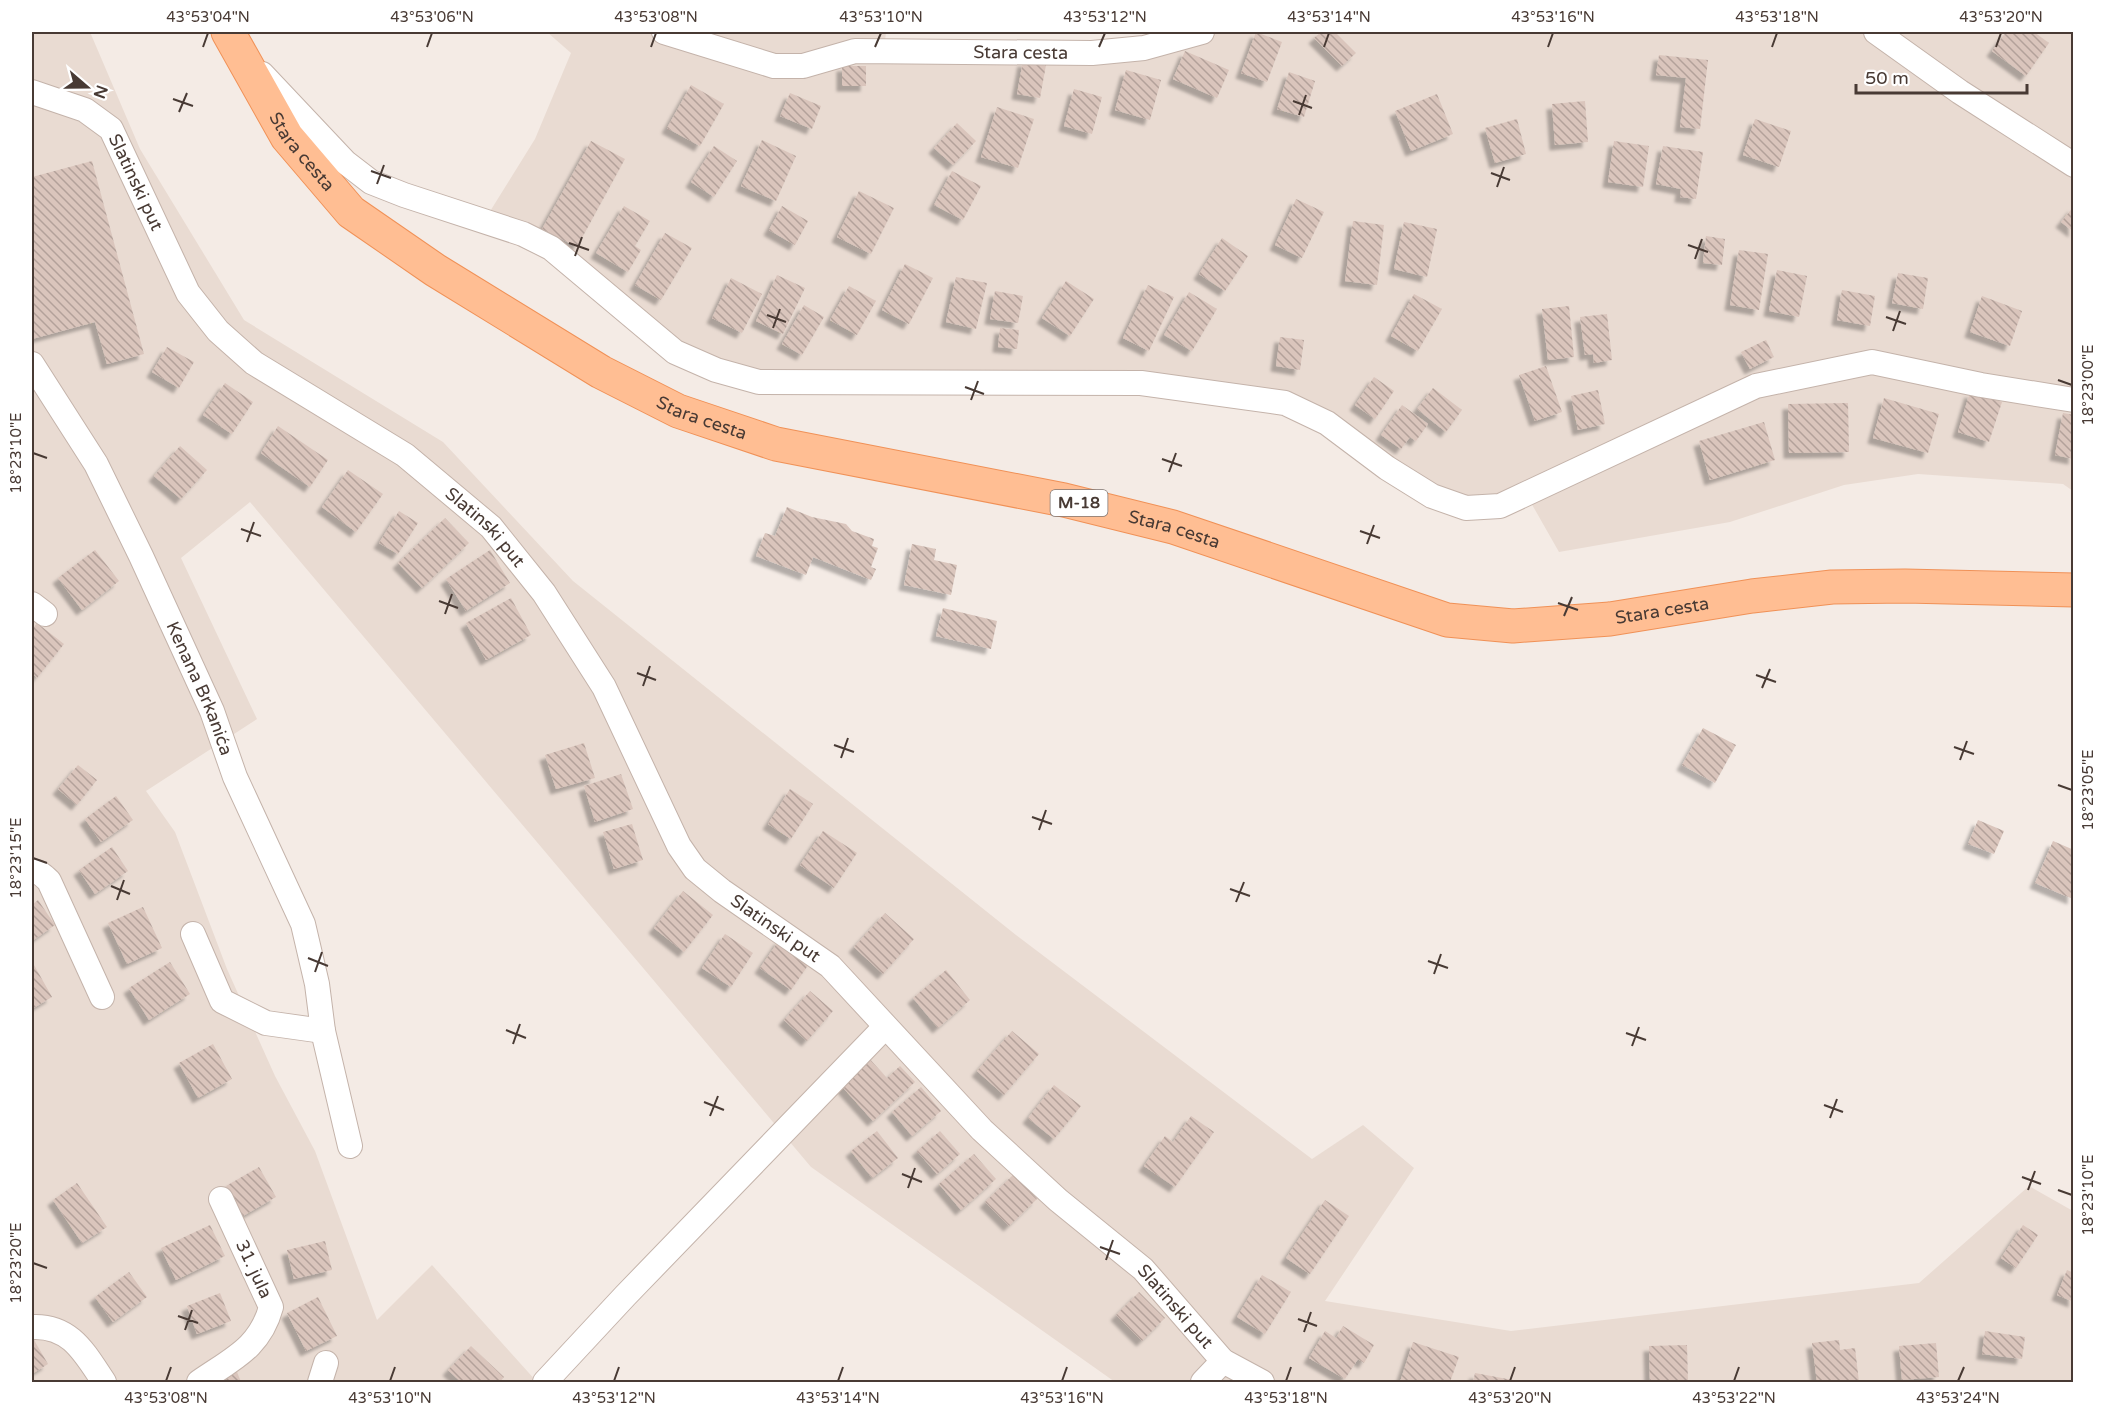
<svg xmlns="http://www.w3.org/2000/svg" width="2105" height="1414" viewBox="0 0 2105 1414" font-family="'Varela Round',sans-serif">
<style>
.residential{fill:#e9dbd2}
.building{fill:url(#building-back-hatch);filter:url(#shadow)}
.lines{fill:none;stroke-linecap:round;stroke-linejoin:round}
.street-casing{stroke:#c4b3aa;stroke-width:26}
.primary-casing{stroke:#f09157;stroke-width:35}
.street{stroke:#fff;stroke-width:24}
.primary{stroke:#ffbe93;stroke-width:33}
.ticks{fill:none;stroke:#483a34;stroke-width:2}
.labels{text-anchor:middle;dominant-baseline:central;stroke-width:5;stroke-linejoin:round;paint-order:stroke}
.shield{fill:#fff;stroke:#7f7571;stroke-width:1.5}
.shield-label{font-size:16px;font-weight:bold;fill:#483a34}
.street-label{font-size:18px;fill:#483a34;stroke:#fff}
.neatline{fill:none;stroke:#483a34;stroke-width:2}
.ticks-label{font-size:15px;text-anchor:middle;fill:#483a34}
</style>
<defs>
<pattern id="building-back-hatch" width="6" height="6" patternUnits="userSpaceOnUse" patternTransform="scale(1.5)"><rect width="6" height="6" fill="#dac5bc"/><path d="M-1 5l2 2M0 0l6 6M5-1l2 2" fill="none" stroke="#b3a19a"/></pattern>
<filter id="shadow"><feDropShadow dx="-5.5" dy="5.5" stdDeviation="1.5" flood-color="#0004"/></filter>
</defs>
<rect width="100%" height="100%" fill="#f4ebe5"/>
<g class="residential">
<polygon points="32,32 90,32 140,149 244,320 443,442 573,581 1016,935 1312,1159 1363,1125 1414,1168 1325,1301 1511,1331 1919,1283 2029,1186 2073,1211 2073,1382 1115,1382 811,1167 250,502 181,558 257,719 146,791 175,832 227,969 275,1076 315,1151 377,1320 432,1265 537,1382 32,1382"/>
<polygon points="547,32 886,32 884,51 1092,53 1202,32 2073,32 2073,491 2063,484 1918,474 1844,485 1730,522 1559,552 1526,494 1466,508 1285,403 716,370 551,248 484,221 535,139 571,53"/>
</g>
<g class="building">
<polygon points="1256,32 1282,42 1267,82 1241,73"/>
<polygon points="1321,32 1335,32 1356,53 1342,66 1314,38"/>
<polygon points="2006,32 2034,32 2049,43 2026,76 1992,51"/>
<polygon points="1185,51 1229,70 1217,98 1173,79"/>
<polygon points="1659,55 1708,60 1700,129 1680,127 1686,78 1656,75"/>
<polygon points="1023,61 1046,65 1040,98 1017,94"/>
<rect x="842" y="66" width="24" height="20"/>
<polygon points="1126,70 1161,80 1150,120 1115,110"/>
<polygon points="1289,72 1315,81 1304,117 1277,109"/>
<polygon points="691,85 724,104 700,146 667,128"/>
<polygon points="1074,89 1102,97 1092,134 1064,126"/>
<polygon points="790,93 821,106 812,129 780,116"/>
<polygon points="1437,94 1453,134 1411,151 1395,111"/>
<polygon points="1585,101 1588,142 1555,145 1552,104"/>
<polygon points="997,107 1034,119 1018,168 981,157"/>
<polygon points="1517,119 1526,154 1495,163 1485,128"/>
<polygon points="1755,119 1791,131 1779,167 1743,155"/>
<polygon points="957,123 976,141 953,165 934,148"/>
<polygon points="762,140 796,156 776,201 741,186"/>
<polygon points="591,141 625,159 577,247 542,229"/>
<polygon points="1614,141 1649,146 1643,187 1608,182"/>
<polygon points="714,146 737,161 714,197 691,182"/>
<polygon points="1663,146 1703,152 1696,199 1680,197 1681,189 1656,184"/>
<polygon points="92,161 144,354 107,364 95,322 32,339 32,177"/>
<polygon points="952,171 981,186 963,220 934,205"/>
<polygon points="859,191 894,208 871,254 837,237"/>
<polygon points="1296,199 1324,212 1302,258 1275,245"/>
<polygon points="624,206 650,221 635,246 641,250 628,272 596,253"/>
<polygon points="782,206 808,221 795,245 769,230"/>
<polygon points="2074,206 2074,232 2061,222"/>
<polygon points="1353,221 1384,225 1377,285 1345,281"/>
<polygon points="1404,222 1437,229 1427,277 1394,269"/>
<polygon points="665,233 692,248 661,300 635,285"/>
<polygon points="1706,236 1725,239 1722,265 1703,263"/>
<polygon points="1222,238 1248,256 1225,291 1199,274"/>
<polygon points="1739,250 1768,254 1759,310 1730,305"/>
<polygon points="905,264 933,278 909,324 882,310"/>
<polygon points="1777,270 1807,276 1799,317 1769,311"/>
<polygon points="1898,273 1928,278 1923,309 1892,303"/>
<polygon points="777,275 805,288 783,334 756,321"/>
<polygon points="956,277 987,283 976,329 946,322"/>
<polygon points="731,278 762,294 742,333 712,318"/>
<polygon points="1066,281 1094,299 1070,336 1042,318"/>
<polygon points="1148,285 1174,297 1149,351 1123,338"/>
<polygon points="849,286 876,301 857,335 830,320"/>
<polygon points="1842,290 1875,296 1870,326 1837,320"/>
<polygon points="995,291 1023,296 1018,323 990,319"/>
<polygon points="1189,292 1217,309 1192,351 1164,335"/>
<polygon points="1414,294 1442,309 1418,351 1391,336"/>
<polygon points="1982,296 2022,311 2010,346 1970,332"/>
<polygon points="804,305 824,317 802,355 782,344"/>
<polygon points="1569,306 1574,357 1548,360 1542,309"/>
<polygon points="1607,314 1612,360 1594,363 1593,354 1585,355 1580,317"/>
<polygon points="1000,328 1019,330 1017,349 998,347"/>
<polygon points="1280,337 1304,340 1300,370 1276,366"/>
<polygon points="1766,340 1774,357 1750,369 1741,352"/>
<polygon points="167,347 194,362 179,388 152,372"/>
<polygon points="1546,366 1562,412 1535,421 1519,375"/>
<polygon points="1374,377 1394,391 1375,419 1355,405"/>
<polygon points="225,383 253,402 232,434 203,415"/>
<polygon points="1433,388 1462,410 1446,432 1417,409"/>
<polygon points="1598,390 1605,424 1578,430 1571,396"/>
<polygon points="1970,392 2002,402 1989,442 1958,432"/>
<polygon points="1884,398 1939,414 1928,453 1873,438"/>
<polygon points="1848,403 1849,452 1789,453 1788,404"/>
<polygon points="1402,405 1428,424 1416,441 1410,437 1401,449 1381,435"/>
<polygon points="2063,413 2074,415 2074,459 2055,455"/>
<polygon points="1764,422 1775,460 1710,480 1699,441"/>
<polygon points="278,426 328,460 310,487 261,453"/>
<polygon points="180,446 207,470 181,499 154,476"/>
<polygon points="348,470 383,494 356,532 322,507"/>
<polygon points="787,507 812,517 846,524 852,531 874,539 872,546 878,548 871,567 876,569 871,580 813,557 806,575 756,556 765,533 775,536"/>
<polygon points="399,511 418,523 398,554 379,543"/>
<polygon points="445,518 469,543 422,588 398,563"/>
<polygon points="912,544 936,549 934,560 957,565 951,595 904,585"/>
<polygon points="95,550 119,581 82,610 58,578"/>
<polygon points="490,550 510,583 466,611 446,579"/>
<polygon points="511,598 531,635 486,660 466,623"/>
<polygon points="943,608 997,621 991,649 936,636"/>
<polygon points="37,623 64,644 37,678 32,673 32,630"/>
<polygon points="1703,728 1736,745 1715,783 1682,765"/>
<polygon points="584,743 595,778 556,789 545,755"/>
<polygon points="78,765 97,780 77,805 58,789"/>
<polygon points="621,774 633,809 595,822 584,786"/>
<polygon points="790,789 813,804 791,839 768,824"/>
<polygon points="116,796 133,820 101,842 85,819"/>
<polygon points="1978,820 2004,831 1994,854 1968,844"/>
<polygon points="632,824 643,860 614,869 603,832"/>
<polygon points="823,831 857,853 834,888 800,865"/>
<polygon points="2053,841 2074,850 2073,899 2035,883"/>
<polygon points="112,847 128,871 95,894 79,870"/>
<polygon points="683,891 713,915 684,952 654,928"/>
<polygon points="38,900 55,925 32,941 32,905"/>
<polygon points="143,907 162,948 127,964 108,923"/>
<polygon points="885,913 914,939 883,974 854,947"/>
<polygon points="725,934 753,953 731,987 702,968"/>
<polygon points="780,939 811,961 791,990 760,968"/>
<polygon points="170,962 190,994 149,1020 129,988"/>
<polygon points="34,965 52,997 32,1009 32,966"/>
<polygon points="946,970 970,1000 938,1028 913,998"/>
<polygon points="810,991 833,1011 807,1041 784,1020"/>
<polygon points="1012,1031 1039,1054 1004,1095 977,1071"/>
<polygon points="213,1044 232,1079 198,1098 179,1063"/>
<polygon points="867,1056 887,1078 900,1066 915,1082 873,1121 838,1082"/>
<polygon points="1054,1085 1081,1106 1054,1139 1028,1118"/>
<polygon points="921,1087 941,1111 912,1136 892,1112"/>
<polygon points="1191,1116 1214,1132 1175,1187 1144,1166 1165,1136 1173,1142"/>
<polygon points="877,1131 898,1158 872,1178 851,1151"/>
<polygon points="940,1131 960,1154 937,1174 917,1151"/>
<polygon points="974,1154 996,1179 961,1210 939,1184"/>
<polygon points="259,1167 276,1197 243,1216 226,1186"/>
<polygon points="1014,1174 1037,1199 1009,1226 985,1202"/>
<polygon points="77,1183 107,1227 82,1243 53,1200"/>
<polygon points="1325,1200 1349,1216 1310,1274 1286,1258"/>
<polygon points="210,1225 225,1256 176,1280 161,1248"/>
<polygon points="2023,1225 2038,1235 2016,1268 2001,1258"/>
<polygon points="325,1241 332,1270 294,1279 287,1250"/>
<polygon points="2067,1270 2074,1273 2074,1302 2057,1295"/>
<polygon points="129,1272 147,1297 113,1322 95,1297"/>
<polygon points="1262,1275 1291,1292 1265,1334 1237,1317"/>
<polygon points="1139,1292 1165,1318 1142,1341 1116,1315"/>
<polygon points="220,1293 231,1321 197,1334 187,1306"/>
<polygon points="318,1297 337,1336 306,1351 287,1313"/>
<polygon points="1343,1326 1374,1345 1364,1363 1358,1359 1345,1379 1309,1358 1325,1331 1336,1338"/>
<polygon points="1985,1331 2025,1337 2022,1359 1982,1354"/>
<polygon points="34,1340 48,1364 32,1374 32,1342"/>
<polygon points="1839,1340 1840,1350 1855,1348 1859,1382 1817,1382 1812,1343"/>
<polygon points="1413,1342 1459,1357 1450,1382 1400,1382"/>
<polygon points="1936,1343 1939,1377 1902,1380 1899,1346"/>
<polygon points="1687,1345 1688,1382 1650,1382 1649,1346"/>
<polygon points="471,1346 504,1377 500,1382 461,1382 448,1370"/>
<polygon points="237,1372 241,1382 209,1382"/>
<polygon points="1475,1373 1518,1381 1518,1382 1473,1382"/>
</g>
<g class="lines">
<defs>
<g id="street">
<path id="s1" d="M 664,32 L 774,66 L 803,66 L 855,51 L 1092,53 L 1144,48 L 1202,32"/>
<polyline points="1876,32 1960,92 2074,165"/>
<polyline points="262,74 345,162 371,182 404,195 523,234 551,248 675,352 716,370 759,382 1141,383 1285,403 1327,423 1387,468 1432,496 1466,508 1500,506 1756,386 1872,362 1981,385 2074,400"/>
<path id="s2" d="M 32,92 L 85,110 L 111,129 L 188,293 L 218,331 L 254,363 L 405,455 L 491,527 L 544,593 L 604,687 L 679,846 L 695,869 L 722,891 L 830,966 L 982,1130 L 1058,1200 L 1143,1269 L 1223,1361 L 1262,1382"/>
<path id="s3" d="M 32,364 L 96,464 L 141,556 L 212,711 L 235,777 L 303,924 L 317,984 L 323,1031 L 350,1146"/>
<polyline points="32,604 45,614"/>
<path d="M 32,872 C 39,871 44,876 49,881 L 102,997"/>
<polyline points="193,934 222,1001 266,1023 323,1031"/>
<path d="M 32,1327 C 71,1325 85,1354 104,1382"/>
<path d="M 199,1382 C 232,1359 260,1348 271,1307 L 221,1199"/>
<polyline points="320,1382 326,1363"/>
<polyline points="545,1382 625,1296 885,1027"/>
<polyline points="1203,1382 1223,1361"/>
</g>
<g id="primary">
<path id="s4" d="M 228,32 L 287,137 L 351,212 L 435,270 L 601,372 L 678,411 L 776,444 L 1064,500 L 1173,527 L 1447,620 L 1513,626 L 1610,619 L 1752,596 L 1832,587 L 1905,586 L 2074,590"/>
</g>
</defs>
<use href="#street" class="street-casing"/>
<use href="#primary" class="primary-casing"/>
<use href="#street" class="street"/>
<use href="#primary" class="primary"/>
</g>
<path class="ticks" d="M 203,47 L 208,33M 427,47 L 432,33M 651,47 L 656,33M 875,47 L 881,33M 1099,47 L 1105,33M 1324,47 L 1329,33M 1548,47 L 1553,33M 1772,47 L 1777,33M 1996,47 L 2001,33M 173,99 L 193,106M 1293,101 L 1312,108M 179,112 L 187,93M 1299,115 L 1306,95M 371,171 L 391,178M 1491,173 L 1510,180M 377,184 L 384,165M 1497,187 L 1504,167M 569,243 L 589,250M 1688,245 L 1708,252M 575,256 L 582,237M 1695,259 L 1702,239M 767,315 L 786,322M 1886,317 L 1906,324M 773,328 L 780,309M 1893,331 L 1900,311M 2058,380 L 2072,385M 965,387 L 984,394M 971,400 L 978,381M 33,453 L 47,458M 1162,459 L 1182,466M 1169,472 L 1176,453M 241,529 L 261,536M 1360,531 L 1380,538M 247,542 L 254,522M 1367,544 L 1374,525M 439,601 L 458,608M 1558,603 L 1578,610M 445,614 L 452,594M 1564,616 L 1572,597M 637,673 L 656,680M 1756,675 L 1776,682M 643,686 L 650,666M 1762,688 L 1770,669M 834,745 L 854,752M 1954,747 L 1974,754M 841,758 L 848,738M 1960,760 L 1967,741M 2058,785 L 2072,790M 1032,817 L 1052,824M 1039,830 L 1046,810M 33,858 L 47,863M 111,886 L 130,894M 1230,889 L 1250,896M 117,900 L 124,880M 1236,902 L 1244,882M 308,958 L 328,966M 1428,961 L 1448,968M 315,972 L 322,952M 1434,974 L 1441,954M 506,1030 L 526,1038M 1626,1033 L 1646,1040M 513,1044 L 520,1024M 1632,1046 L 1639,1027M 704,1102 L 724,1110M 1824,1105 L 1843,1112M 710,1116 L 718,1096M 1830,1118 L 1837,1099M 902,1174 L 922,1182M 2022,1177 L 2041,1184M 908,1188 L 915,1168M 2028,1190 L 2035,1171M 2058,1190 L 2072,1195M 1100,1247 L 1120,1254M 1106,1260 L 1113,1240M 33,1263 L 47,1268M 178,1316 L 198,1323M 1298,1319 L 1317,1326M 185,1330 L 192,1310M 1304,1332 L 1311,1312M 166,1381 L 171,1367M 390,1381 L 395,1367M 614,1381 L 619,1367M 838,1381 L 843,1367M 1062,1381 L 1067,1367M 1286,1381 L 1291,1367M 1510,1381 L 1515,1367M 1734,1381 L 1739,1367M 1958,1381 L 1964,1367"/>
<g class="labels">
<rect class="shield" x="1050.5" y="490" width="57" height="26" rx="4.5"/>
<g class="shield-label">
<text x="1079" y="503">M-18</text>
</g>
<g class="street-label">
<text stroke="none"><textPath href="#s1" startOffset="364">Stara cesta</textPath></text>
<text stroke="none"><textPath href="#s4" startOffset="141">Stara cesta</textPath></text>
<text stroke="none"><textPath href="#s2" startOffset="147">Slatinski put</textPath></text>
<text stroke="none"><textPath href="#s4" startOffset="627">Stara cesta</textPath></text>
<text stroke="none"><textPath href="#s2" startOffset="651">Slatinski put</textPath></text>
<text stroke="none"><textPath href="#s4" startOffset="1113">Stara cesta</textPath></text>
<text stroke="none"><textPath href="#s4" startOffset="1617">Stara cesta</textPath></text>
<text stroke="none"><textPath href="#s3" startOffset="366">Kenana Brkanića</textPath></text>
<text stroke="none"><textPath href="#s2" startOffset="1155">Slatinski put</textPath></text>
<text transform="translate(254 1269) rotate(65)">31. jula</text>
<text stroke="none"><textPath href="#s2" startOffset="1707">Slatinski put</textPath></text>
</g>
</g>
<rect width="2105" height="1414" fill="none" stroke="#ffffff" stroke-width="66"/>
<g transform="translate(87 87) rotate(110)" stroke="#ffffff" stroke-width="4.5" paint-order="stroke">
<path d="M0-4.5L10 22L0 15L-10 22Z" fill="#483a34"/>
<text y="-9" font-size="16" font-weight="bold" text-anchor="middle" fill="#483a34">N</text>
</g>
<path d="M1856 84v9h171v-9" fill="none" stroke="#483a34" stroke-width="3"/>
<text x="1865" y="84" font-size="18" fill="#483a34" stroke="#ffffff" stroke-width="4.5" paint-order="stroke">50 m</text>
<rect x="33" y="33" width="2039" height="1348" class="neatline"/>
<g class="ticks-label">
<text x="208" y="22">43°53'04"N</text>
<text x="432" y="22">43°53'06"N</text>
<text x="656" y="22">43°53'08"N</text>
<text x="881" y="22">43°53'10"N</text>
<text x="1105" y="22">43°53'12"N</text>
<text x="1329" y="22">43°53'14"N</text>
<text x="1553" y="22">43°53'16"N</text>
<text x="1777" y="22">43°53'18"N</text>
<text x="2001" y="22">43°53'20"N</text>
<text transform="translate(2088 385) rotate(-90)" y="5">18°23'00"E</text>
<text transform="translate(16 453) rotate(-90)" y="5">18°23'10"E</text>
<text transform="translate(2088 790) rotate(-90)" y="5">18°23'05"E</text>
<text transform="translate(16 858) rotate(-90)" y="5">18°23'15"E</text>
<text transform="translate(2088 1195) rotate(-90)" y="5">18°23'10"E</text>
<text transform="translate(16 1263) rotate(-90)" y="5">18°23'20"E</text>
<text x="166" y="1403">43°53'08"N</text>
<text x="390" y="1403">43°53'10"N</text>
<text x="614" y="1403">43°53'12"N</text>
<text x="838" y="1403">43°53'14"N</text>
<text x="1062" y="1403">43°53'16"N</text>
<text x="1286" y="1403">43°53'18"N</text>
<text x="1510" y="1403">43°53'20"N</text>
<text x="1734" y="1403">43°53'22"N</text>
<text x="1958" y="1403">43°53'24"N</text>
</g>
</svg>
